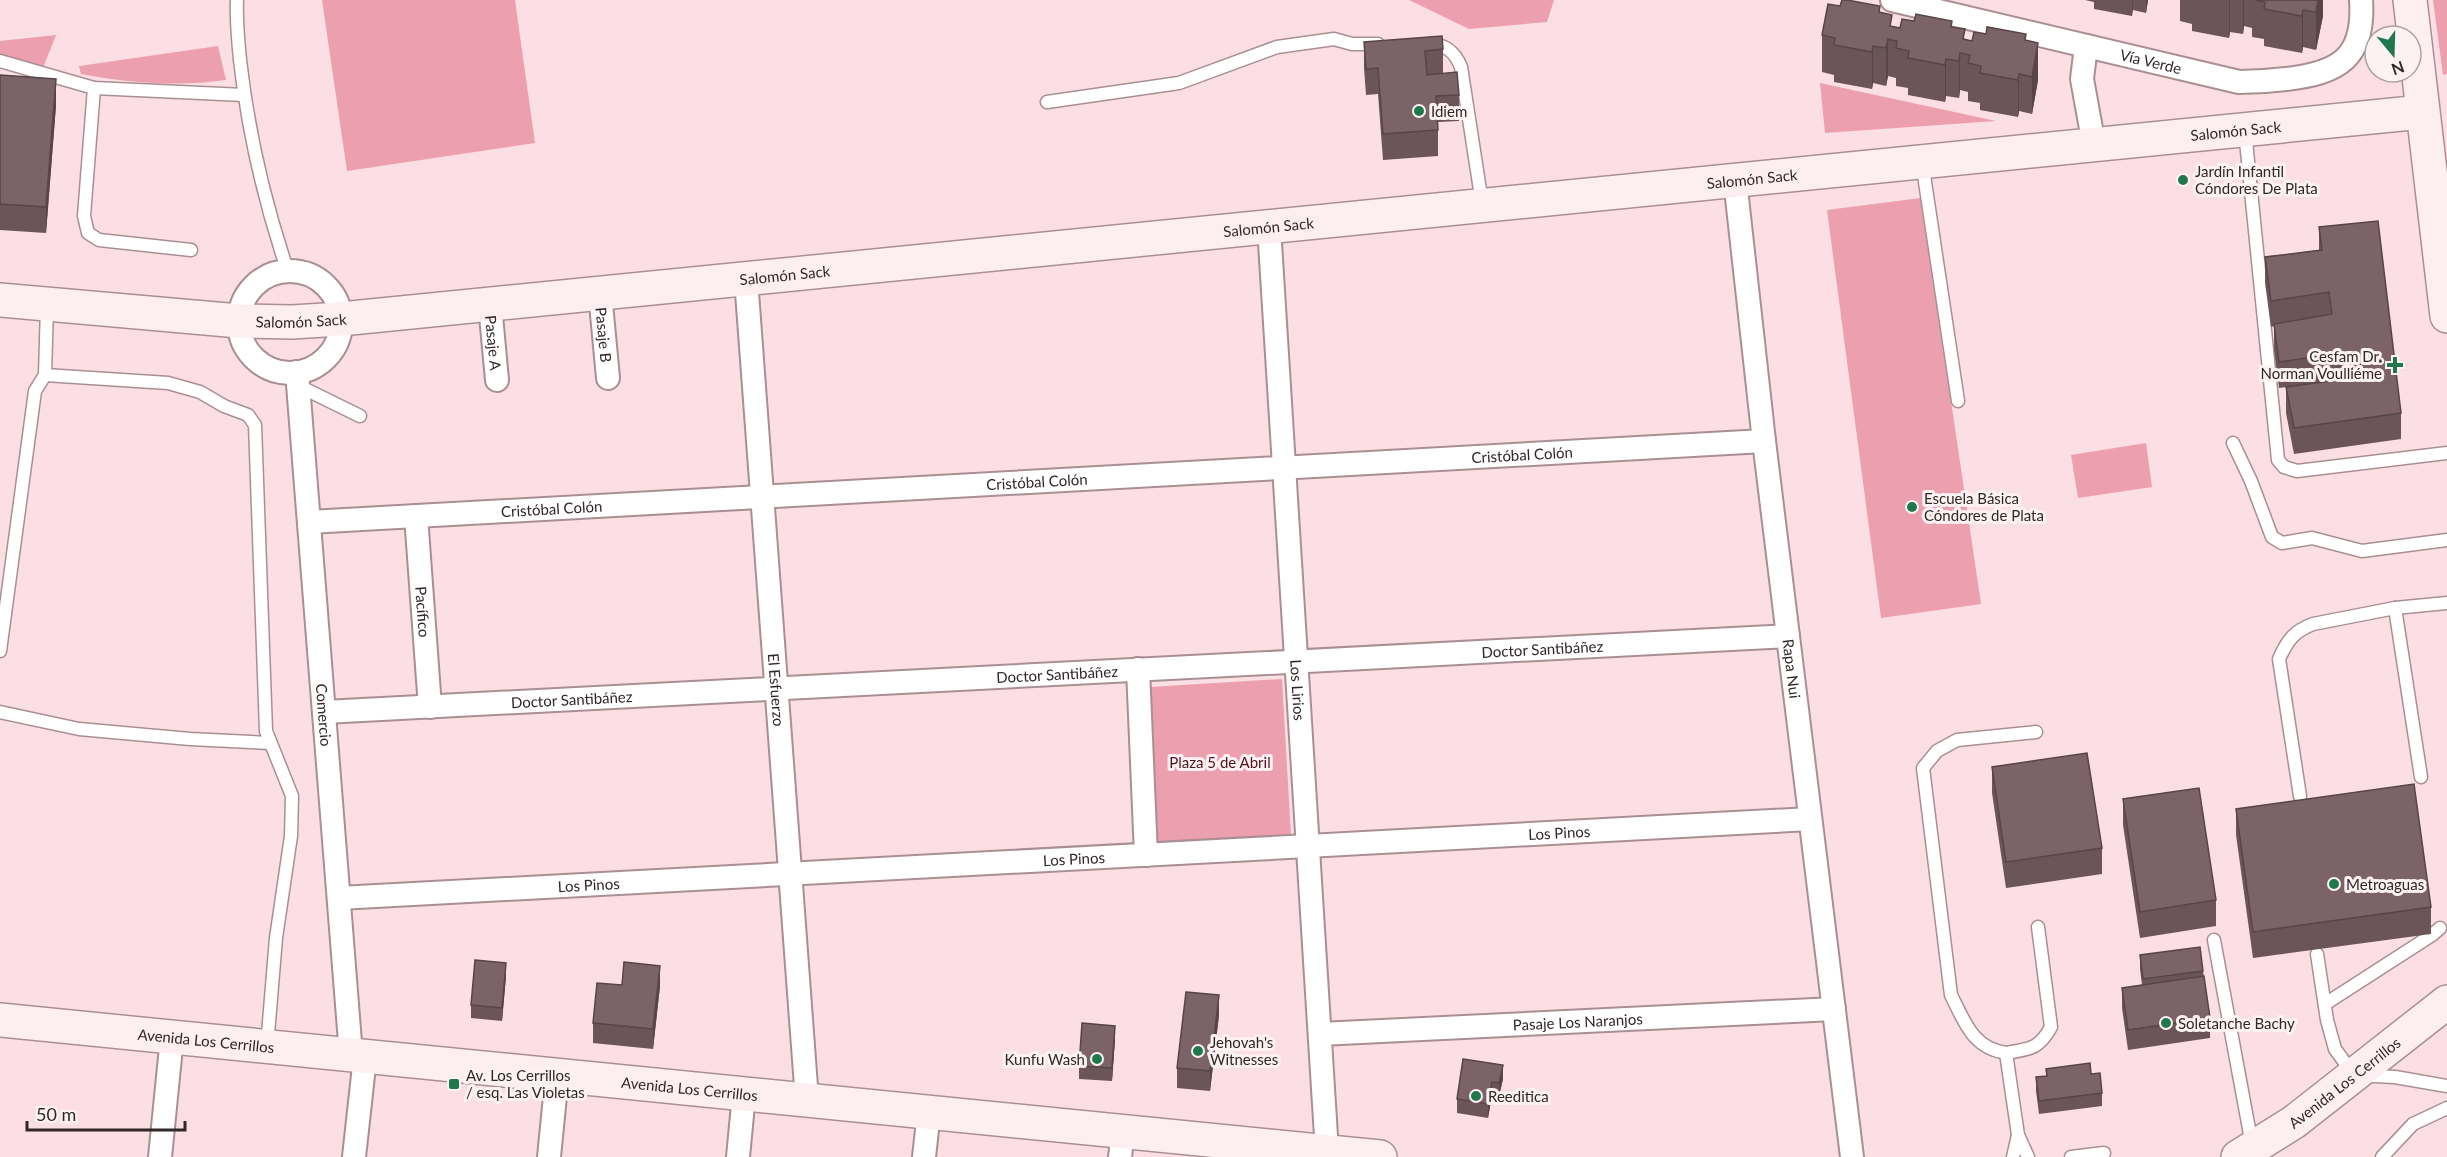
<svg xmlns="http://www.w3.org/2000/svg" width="2447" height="1157" viewBox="0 0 2447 1157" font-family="Lato,sans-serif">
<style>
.green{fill:#ec9fae}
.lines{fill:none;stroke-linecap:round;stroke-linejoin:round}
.lane-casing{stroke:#a98f93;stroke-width:15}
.street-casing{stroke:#a98f93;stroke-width:26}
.secondary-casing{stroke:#a98f93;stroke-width:36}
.lane{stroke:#fff;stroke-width:12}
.street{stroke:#fff;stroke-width:22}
.secondary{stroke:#fdeef1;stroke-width:33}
.wall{fill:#6b5559}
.shaded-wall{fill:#574548}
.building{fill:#7c6367;stroke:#574548;stroke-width:1.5}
.poi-dot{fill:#1f784c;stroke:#fdf2f3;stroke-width:2}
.labels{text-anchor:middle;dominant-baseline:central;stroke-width:6;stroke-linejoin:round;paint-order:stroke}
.street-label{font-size:15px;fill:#312628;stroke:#fdf2f3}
.poi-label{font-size:15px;fill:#312628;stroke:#fdf2f3;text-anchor:start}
.park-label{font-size:15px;fill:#521226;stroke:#fdf2f3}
</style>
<rect width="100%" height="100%" fill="#fcdfe4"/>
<g class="green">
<polygon points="322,0 515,0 535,143 347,171"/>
<polygon points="1409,0 1554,0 1547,22 1469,29"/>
<polygon points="2433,0 2447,0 2447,74 2443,75"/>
<polygon points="56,35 43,68 0,54 0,41"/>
<path d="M 218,46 L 226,80 C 178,87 128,83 81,74 L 79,66 Z"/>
<polygon points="1820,83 1996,121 1825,133"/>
<polygon points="1921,198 1981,604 1881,618 1827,210"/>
<polygon points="2146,443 2152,487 2078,498 2071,455"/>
<polygon points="1282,679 1291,836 1158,844 1150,687"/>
</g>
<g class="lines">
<defs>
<g id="lane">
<path d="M 237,0 C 236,20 238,40 240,60 C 248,131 265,204 288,272"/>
<path d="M 1429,44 C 1446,44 1455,52 1461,67 L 1482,203"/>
<polyline points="0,61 94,88 244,95"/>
<polyline points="94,88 84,216 88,233 99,240 191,250"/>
<polyline points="1047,102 1179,83 1277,47 1334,39 1352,44 1378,44"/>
<polyline points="2245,131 2278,460 2284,467 2297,471 2447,453"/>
<polyline points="1922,162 1958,401"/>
<polyline points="47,306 45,375 168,383 200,392 224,406 248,415 255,425 266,731 292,796 291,836 276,938 267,1046"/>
<polyline points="299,386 360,416"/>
<polyline points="2233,443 2251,481 2272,537 2282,543 2312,538 2362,551 2447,540"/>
<polyline points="2395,608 2421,777"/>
<polyline points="0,651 35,391 45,375"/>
<polyline points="0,712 79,729 190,739 270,743"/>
<path d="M 2300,796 L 2279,659 C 2287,641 2294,631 2313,624 L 2395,608 L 2447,603"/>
<polyline points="2214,940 2252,1145"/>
<polyline points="2317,954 2327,1020 2335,1049 2354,1075 2395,1077 2447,1086"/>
<polyline points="2325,1004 2432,935 2440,928"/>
<path d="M 2006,1053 C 2030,1049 2039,1049 2051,1027 L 2038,927"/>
<polyline points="2013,1157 2018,1135"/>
<path d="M 2028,1157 L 2018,1135 L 2006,1053 C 1973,1048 1965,1023 1951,995 L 1923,768 L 1937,751 L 1957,740 L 2036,732"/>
<polyline points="2071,1157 2104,1153"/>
<polyline points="2382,1157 2413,1124 2447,1108"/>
</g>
<g id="street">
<path id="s1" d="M 1892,0 L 2239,82 C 2255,82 2270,81 2286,79 C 2339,73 2365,58 2361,0"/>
<polyline points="2086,46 2082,79 2094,145"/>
<path id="s2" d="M 1735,180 L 1764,441 L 1852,1157"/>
<path id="s3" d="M 1269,227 L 1327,1152"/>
<circle cx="290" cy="322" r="51"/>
<path id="s4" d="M 746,279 L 807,1100"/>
<path id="s5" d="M 600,293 L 608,378"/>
<path id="s6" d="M 490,305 L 497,380"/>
<path id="s7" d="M 297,372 L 351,1055"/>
<path id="s8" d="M 416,516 L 430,707"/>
<path id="s9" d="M 309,522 L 1764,441"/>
<polyline points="1138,669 1146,855"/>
<path id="s10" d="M 324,712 L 1788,636"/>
<path id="s11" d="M 339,898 L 1810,819"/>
<path id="s12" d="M 1320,1034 L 1834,1009"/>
<polyline points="160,1157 172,1037"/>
<polyline points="354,1157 365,1057"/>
<polyline points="549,1157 557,1076"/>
<polyline points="738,1157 744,1094"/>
<polyline points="924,1157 929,1112"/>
<polyline points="1120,1157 1123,1131"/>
</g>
<g id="secondary">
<polyline points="2410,0 2447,316"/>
<path id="s13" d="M 0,300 L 239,321 L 292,322 L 341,319 L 2422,112"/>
<path id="s14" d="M 0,1020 L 1380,1157"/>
<path id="s15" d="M 2238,1157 L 2294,1122 L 2447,1002"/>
</g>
</defs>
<use href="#lane" class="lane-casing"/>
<use href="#street" class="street-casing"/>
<use href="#secondary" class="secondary-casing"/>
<use href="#lane" class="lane"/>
<use href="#street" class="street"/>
<use href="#secondary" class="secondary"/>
</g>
<g class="wall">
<polygon points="2085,0 2148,0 2146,13 2133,10 2132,16 2094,9 2094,2"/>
<polygon points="2180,0 2323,0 2323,16 2316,50 2303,47 2302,53 2264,46 2264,39 2252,37 2252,28 2244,26 2243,34 2230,32 2229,38 2192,31 2192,24 2180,21"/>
<polygon points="1880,12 1892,27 1900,28 1952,27 1965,39 1972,41 1986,34 2026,40 2038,80 2032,114 2019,111 2018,117 1980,110 1980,103 1968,101 1968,92 1960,90 1959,98 1946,96 1945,102 1908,95 1908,88 1896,86 1896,78 1888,76 1886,86 1873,83 1872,89 1834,82 1834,75 1822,72 1822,35"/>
<polygon points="1364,42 1443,49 1443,73 1459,95 1459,121 1438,122 1438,156 1383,160 1378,94 1366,95 1364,68"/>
<polygon points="0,75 56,105 46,233 0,230"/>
<polygon points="2319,227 2401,413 2401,439 2294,454 2286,413 2286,387 2340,380 2340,379 2279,388 2274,350 2274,326 2271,327 2265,283 2265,257 2319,250"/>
<polygon points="1992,767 2102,848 2102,874 2006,888 1992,793"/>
<polygon points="2123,799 2216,900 2216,926 2140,938 2123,825"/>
<polygon points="2236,809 2431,907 2431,934 2253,958 2236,835"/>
<polygon points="2140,955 2203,971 2210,1018 2210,1038 2128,1050 2122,1008 2122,988 2142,985 2140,969"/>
<polygon points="506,976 502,1021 471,1018 471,1005"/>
<polygon points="622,985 660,986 653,1049 593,1043 593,1023"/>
<polygon points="1219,1015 1210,1091 1177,1088 1177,1068"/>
<polygon points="1115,1039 1112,1081 1079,1079 1079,1066"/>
<polygon points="1463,1059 1503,1079 1499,1096 1492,1095 1488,1118 1457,1113 1457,1099"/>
<polygon points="2046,1069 2102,1093 2102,1106 2039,1114 2036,1091 2036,1077 2046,1076"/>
</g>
<g class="shaded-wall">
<polygon points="2132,0 2133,0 2132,16"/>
<polygon points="2146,0 2148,0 2146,13"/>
<polygon points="2229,0 2230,0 2230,32 2229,38"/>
<polygon points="2243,0 2244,0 2244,26 2243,34"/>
<polygon points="2318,0 2323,0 2323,16 2316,50 2316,12"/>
<polygon points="2303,10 2303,47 2302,53 2302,16"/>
<polygon points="1888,39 1888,76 1886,86 1886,48"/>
<polygon points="2038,43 2038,80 2032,114 2032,77"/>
<polygon points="1873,46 1873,83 1872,89 1872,52"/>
<polygon points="1960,53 1960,90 1959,98 1959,61"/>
<polygon points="1946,59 1946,96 1945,102 1945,65"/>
<polygon points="2019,74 2019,111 2018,117 2018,80"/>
<polygon points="56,79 56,105 46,233 46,207"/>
<polygon points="506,963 506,976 502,1021 502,1008"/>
<polygon points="660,966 660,986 653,1049 653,1029"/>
<polygon points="1219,995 1219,1015 1210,1091 1210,1071"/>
<polygon points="1115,1026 1115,1039 1112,1081 1112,1068"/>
<polygon points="1503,1065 1503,1079 1499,1096 1499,1083"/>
<polygon points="1492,1082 1492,1095 1488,1118 1488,1104"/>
</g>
<g class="building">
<polygon points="1842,0 1847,0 1880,6 1879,12 1892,15 1890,26 1900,28 1902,19 1914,21 1916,14 1952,21 1951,27 1965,29 1963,39 1972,41 1974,32 1986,34 1987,27 2026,34 2025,40 2038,43 2032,77 2019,74 2018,80 1980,73 1981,66 1968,63 1970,55 1960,53 1959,61 1946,59 1945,65 1908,58 1909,51 1896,48 1897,41 1888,39 1886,48 1873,46 1872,52 1834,45 1835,38 1822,35 1828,4 1840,6"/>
<polygon points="2256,0 2318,0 2316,12 2303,10 2302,16 2264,9 2265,2"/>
<polygon points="1442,36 1443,49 1425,51 1427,75 1457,72 1459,95 1436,96 1438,130 1383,134 1378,68 1366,69 1364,42"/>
<polygon points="0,75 56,79 46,207 0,204"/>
<polygon points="2378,221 2401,413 2294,428 2286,387 2344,379 2340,353 2279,362 2274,324 2332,314 2329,292 2271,301 2265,257 2322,250 2319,227"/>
<polygon points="2087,753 2102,848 2006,862 1992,767"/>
<polygon points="2414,784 2431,907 2253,932 2236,809"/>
<polygon points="2199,788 2216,900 2140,912 2123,799"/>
<polygon points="2200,947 2203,971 2143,979 2140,955"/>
<polygon points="475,960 506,963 502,1008 471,1005"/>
<polygon points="624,962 660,966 653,1029 593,1023 597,983 622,985"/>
<polygon points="2204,976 2210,1018 2128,1030 2122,988"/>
<polygon points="1186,992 1219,995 1210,1071 1177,1068"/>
<polygon points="1082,1023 1115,1026 1112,1068 1079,1066"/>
<polygon points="1463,1059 1503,1065 1499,1083 1492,1082 1488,1104 1457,1099"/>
<polygon points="2090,1063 2091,1074 2100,1073 2102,1093 2039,1101 2036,1077 2047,1076 2046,1069"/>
</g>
<g class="poi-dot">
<circle cx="1419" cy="111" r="6"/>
<circle cx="2183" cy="180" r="6"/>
<path d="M2392 356h6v6h6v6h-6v6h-6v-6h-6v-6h6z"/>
<circle cx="1912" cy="507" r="6"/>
<circle cx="2334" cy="884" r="6"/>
<circle cx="2166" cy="1023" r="6"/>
<circle cx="1198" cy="1051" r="6"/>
<circle cx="1097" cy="1059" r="6"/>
<rect x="448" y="1078" width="12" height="12" rx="3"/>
<circle cx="1476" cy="1096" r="6"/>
</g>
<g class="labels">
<g class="street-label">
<text stroke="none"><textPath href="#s1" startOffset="266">Vía Verde</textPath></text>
<text stroke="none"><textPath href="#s13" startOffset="2246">Salomón Sack</textPath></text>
<text stroke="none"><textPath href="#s13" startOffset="1760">Salomón Sack</textPath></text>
<text stroke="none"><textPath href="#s13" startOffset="1274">Salomón Sack</textPath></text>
<text stroke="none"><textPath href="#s13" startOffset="788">Salomón Sack</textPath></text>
<text stroke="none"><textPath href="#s13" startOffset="302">Salomón Sack</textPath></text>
<text stroke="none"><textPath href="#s5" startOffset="42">Pasaje B</textPath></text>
<text stroke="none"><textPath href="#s6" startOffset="38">Pasaje A</textPath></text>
<text stroke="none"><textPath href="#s9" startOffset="1215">Cristóbal Colón</textPath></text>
<text stroke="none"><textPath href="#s9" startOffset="729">Cristóbal Colón</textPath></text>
<text stroke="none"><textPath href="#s9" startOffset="243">Cristóbal Colón</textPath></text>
<text stroke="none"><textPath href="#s8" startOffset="96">Pacífico</textPath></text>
<text stroke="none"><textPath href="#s10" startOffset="1220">Doctor Santibáñez</textPath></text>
<text stroke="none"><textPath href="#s2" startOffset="492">Rapa Nui</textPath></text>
<text stroke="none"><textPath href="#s10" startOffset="734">Doctor Santibáñez</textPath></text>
<text stroke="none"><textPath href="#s3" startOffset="464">Los Lirios</textPath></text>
<text stroke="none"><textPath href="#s4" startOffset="412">El Esfuerzo</textPath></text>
<text stroke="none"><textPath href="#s10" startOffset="248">Doctor Santibáñez</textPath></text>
<text stroke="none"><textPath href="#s7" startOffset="344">Comercio</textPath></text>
<text stroke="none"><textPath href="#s11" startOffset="1222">Los Pinos</textPath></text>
<text stroke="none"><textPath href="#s11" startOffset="736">Los Pinos</textPath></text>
<text stroke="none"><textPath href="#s11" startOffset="250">Los Pinos</textPath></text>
<text stroke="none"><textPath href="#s12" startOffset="258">Pasaje Los Naranjos</textPath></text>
<text stroke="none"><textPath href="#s14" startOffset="207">Avenida Los Cerrillos</textPath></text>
<text stroke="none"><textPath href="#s15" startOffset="130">Avenida Los Cerrillos</textPath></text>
<text stroke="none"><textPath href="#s14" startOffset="693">Avenida Los Cerrillos</textPath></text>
</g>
<g class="poi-label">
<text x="1431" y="111">Idiem</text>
<text x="2195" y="171">Jardín Infantil<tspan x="2195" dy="17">Cóndores De Plata</tspan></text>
<text x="2382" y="356" text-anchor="end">Cesfam Dr.<tspan x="2382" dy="17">Norman Voulliéme</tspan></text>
<text x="1924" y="498">Escuela Básica<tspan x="1924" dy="17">Cóndores de Plata</tspan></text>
<text x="2346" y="884">Metroaguas</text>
<text x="2178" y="1023">Soletanche Bachy</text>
<text x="1210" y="1042">Jehovah's<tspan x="1210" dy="17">Witnesses</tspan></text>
<text x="1085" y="1059" text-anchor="end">Kunfu Wash</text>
<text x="466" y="1075">Av. Los Cerrillos<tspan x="466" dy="17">/ esq. Las Violetas</tspan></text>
<text x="1488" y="1096">Reeditica</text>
</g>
<g class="park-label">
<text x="1220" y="762">Plaza 5 de Abril</text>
</g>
</g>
<g transform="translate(2393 54) rotate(161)"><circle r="28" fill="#fdf2f3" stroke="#aba0a2" stroke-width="1.5"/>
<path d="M0-4.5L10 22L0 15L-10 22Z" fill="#1f784c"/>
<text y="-9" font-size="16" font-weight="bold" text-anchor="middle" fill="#312628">N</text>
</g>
<path d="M27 1121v9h158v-9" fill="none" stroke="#312628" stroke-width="3"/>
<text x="36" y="1121" font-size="18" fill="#312628" stroke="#fdf2f3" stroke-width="4.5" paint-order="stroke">50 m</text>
</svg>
